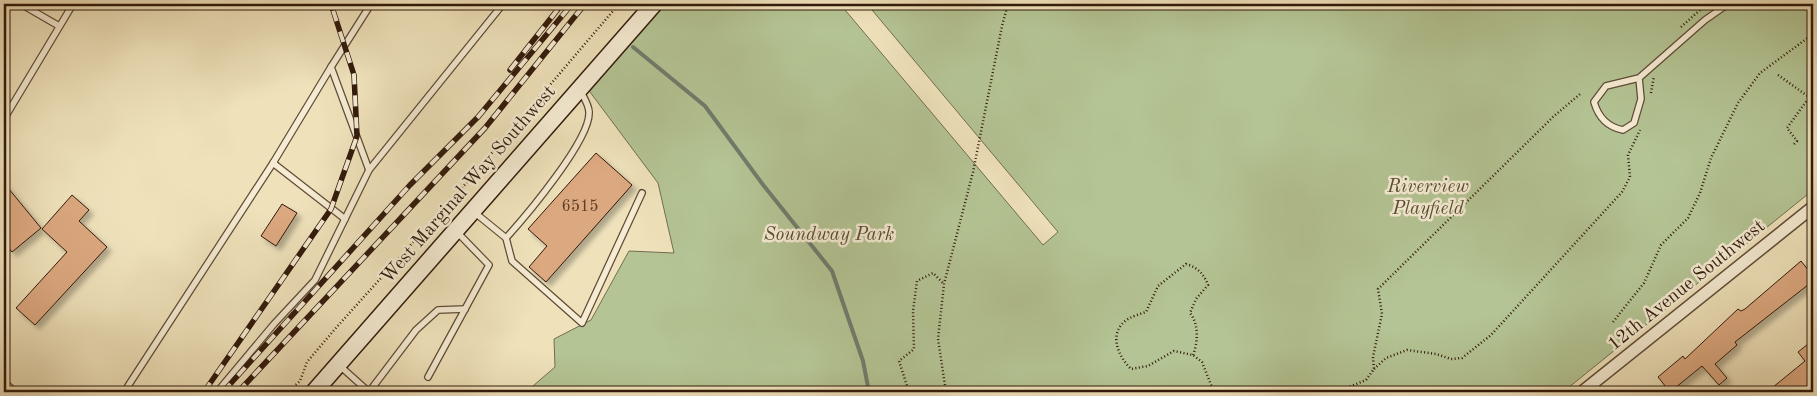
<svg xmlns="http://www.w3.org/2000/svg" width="1817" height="396" viewBox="0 0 1817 396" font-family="'Old Standard TT',serif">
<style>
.green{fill:#b4c494;stroke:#726e50}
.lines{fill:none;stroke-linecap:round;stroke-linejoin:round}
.stream{stroke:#707c6c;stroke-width:4}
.building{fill:#dca880;stroke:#31190b;filter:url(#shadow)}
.lane-casing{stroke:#604b37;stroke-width:8}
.street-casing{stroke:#604b37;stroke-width:14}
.secondary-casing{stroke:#31190b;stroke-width:19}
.path{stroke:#31190b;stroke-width:2.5;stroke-dasharray:1 2.5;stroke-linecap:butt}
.lane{stroke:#f5ecd3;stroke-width:5.5}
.street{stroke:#f5ecd3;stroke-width:11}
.secondary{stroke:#f5ecd3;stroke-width:16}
.rail-casing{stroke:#31190b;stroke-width:5.5}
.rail{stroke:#f5ecd3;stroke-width:4;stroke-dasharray:11;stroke-linecap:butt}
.labels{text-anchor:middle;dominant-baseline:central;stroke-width:5;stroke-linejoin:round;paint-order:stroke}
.number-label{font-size:16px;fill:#5c3d28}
.street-label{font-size:19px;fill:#31190b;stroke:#f5ecd3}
.park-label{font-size:19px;font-style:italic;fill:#584c34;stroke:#f5ecd3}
</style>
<defs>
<filter id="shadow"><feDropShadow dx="4.5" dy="4.5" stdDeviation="2.5" flood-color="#0004"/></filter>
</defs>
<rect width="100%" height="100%" fill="#efe2bb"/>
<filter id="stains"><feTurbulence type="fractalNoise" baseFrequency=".004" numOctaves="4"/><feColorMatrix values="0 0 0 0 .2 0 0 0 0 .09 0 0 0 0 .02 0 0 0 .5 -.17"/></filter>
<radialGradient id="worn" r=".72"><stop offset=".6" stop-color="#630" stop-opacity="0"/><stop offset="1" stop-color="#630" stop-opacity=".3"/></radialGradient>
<polygon class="green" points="660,4 840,4 1043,245 1058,232 867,4 1813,4 1813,190 1563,392 526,392 555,367 554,339 591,320 629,251 674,253 658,183 587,88"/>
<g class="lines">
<polyline class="stream" points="633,47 705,106 764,186 832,271 863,361 869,392"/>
</g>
<g class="building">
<polygon points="596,153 632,185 546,282 529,267 547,246 528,229"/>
<polygon points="4,183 41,228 12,252 4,242"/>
<polygon points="72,195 89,210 79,221 107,247 35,325 16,308 67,252 42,229"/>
<polygon points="282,204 297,213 276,246 261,236"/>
<polygon points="1801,261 1813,276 1813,281 1735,342 1737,345 1715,364 1727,378 1719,385 1702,366 1670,392 1658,377 1683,356 1685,359 1738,309 1741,311 1745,309"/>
<polygon points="1813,340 1813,386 1805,392 1767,392 1805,361 1798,352"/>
</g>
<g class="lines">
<defs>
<g id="lane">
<polyline points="21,4 59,26"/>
<polyline points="371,4 331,67 369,170 503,4"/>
<path d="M 1639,78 L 1641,99 L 1634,123 L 1623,130 C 1607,127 1598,116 1594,102 L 1606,86 L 1639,78 L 1705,20 L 1728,4"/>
<polyline points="4,119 73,4"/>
<polyline points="273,163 331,67"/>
<polyline points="474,212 506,238 512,261 582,323 642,193"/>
<path d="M 506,238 C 526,216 591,139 589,112 C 589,105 583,96 580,90"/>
<polyline points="340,366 369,392"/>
<polyline points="428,377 489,265 456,231"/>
<polyline points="4,382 15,392"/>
<polyline points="128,386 273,163 345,219"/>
<polyline points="217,392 274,324 315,280 369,170"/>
<polyline points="369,392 416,330 438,310 465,309"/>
</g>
<polyline id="street" points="1582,392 1813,207"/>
<polyline id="secondary" points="314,392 654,4"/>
</defs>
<use href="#lane" class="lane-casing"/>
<use href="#street" class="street-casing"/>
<use href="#secondary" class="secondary-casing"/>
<g class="path">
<polyline points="1681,27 1700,10 1705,7"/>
<polyline points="1778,75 1809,97"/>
<polyline points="1651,93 1654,76"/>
<polyline points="1794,144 1797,141 1787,128 1813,92"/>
<polyline points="1613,322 1644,283 1661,245 1688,218 1700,193 1711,158 1738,103 1760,73 1813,34"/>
<path d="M 1193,355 C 1198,343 1199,324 1190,313 L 1196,299 L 1208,285 C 1204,274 1197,267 1186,264 L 1158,286 L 1146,312 C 1140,314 1133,316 1128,319 C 1108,332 1117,355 1131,369 L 1148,366 L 1174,351 L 1193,355 L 1202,362 L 1214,392"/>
<polyline points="1374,369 1386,358 1407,350 1436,354 1451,359 1462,358 1491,335 1622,192 1630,177 1628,155 1640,130"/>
<polyline points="288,392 300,381 307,362 335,329 462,188 619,4"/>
<polyline points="909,392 899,361 914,349 913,311 917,281 933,273 944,284"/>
<polyline points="946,392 938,339 944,284 973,172 1002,26 1008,4"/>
<polyline points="1337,392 1366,380 1374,369 1373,357 1382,314 1378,289 1553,117 1580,94"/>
</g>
<use href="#lane" class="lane"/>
<use href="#street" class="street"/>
<use href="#secondary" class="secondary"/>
<defs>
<g id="rail">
<polyline points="510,70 562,4"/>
<polyline points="204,392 331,209 357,136 354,75 331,4"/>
<polyline points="223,392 410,185 478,117 572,4"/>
<polyline points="238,392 485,128 585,4"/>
</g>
</defs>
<use href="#rail" class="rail-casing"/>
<use href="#rail" class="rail"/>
</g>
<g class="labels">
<g class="number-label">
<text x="580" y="207">6515</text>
</g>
<g class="street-label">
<text transform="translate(469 185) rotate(-49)">West Marginal Way Southwest</text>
<text transform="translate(1687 286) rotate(-39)">12th Avenue Southwest</text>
</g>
<g class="park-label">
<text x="1428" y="187">Riverview<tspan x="1428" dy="22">Playfield</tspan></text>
<text x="829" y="235">Soundway Park</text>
</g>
</g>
<rect width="1817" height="396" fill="none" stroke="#efe2bb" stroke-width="20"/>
<rect x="5" y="5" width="1807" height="386" fill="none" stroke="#31190b" stroke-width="2.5"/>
<rect x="10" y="10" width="1797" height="376" fill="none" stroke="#31190b"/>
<rect width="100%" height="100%" filter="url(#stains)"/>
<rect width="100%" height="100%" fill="url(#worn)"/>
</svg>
